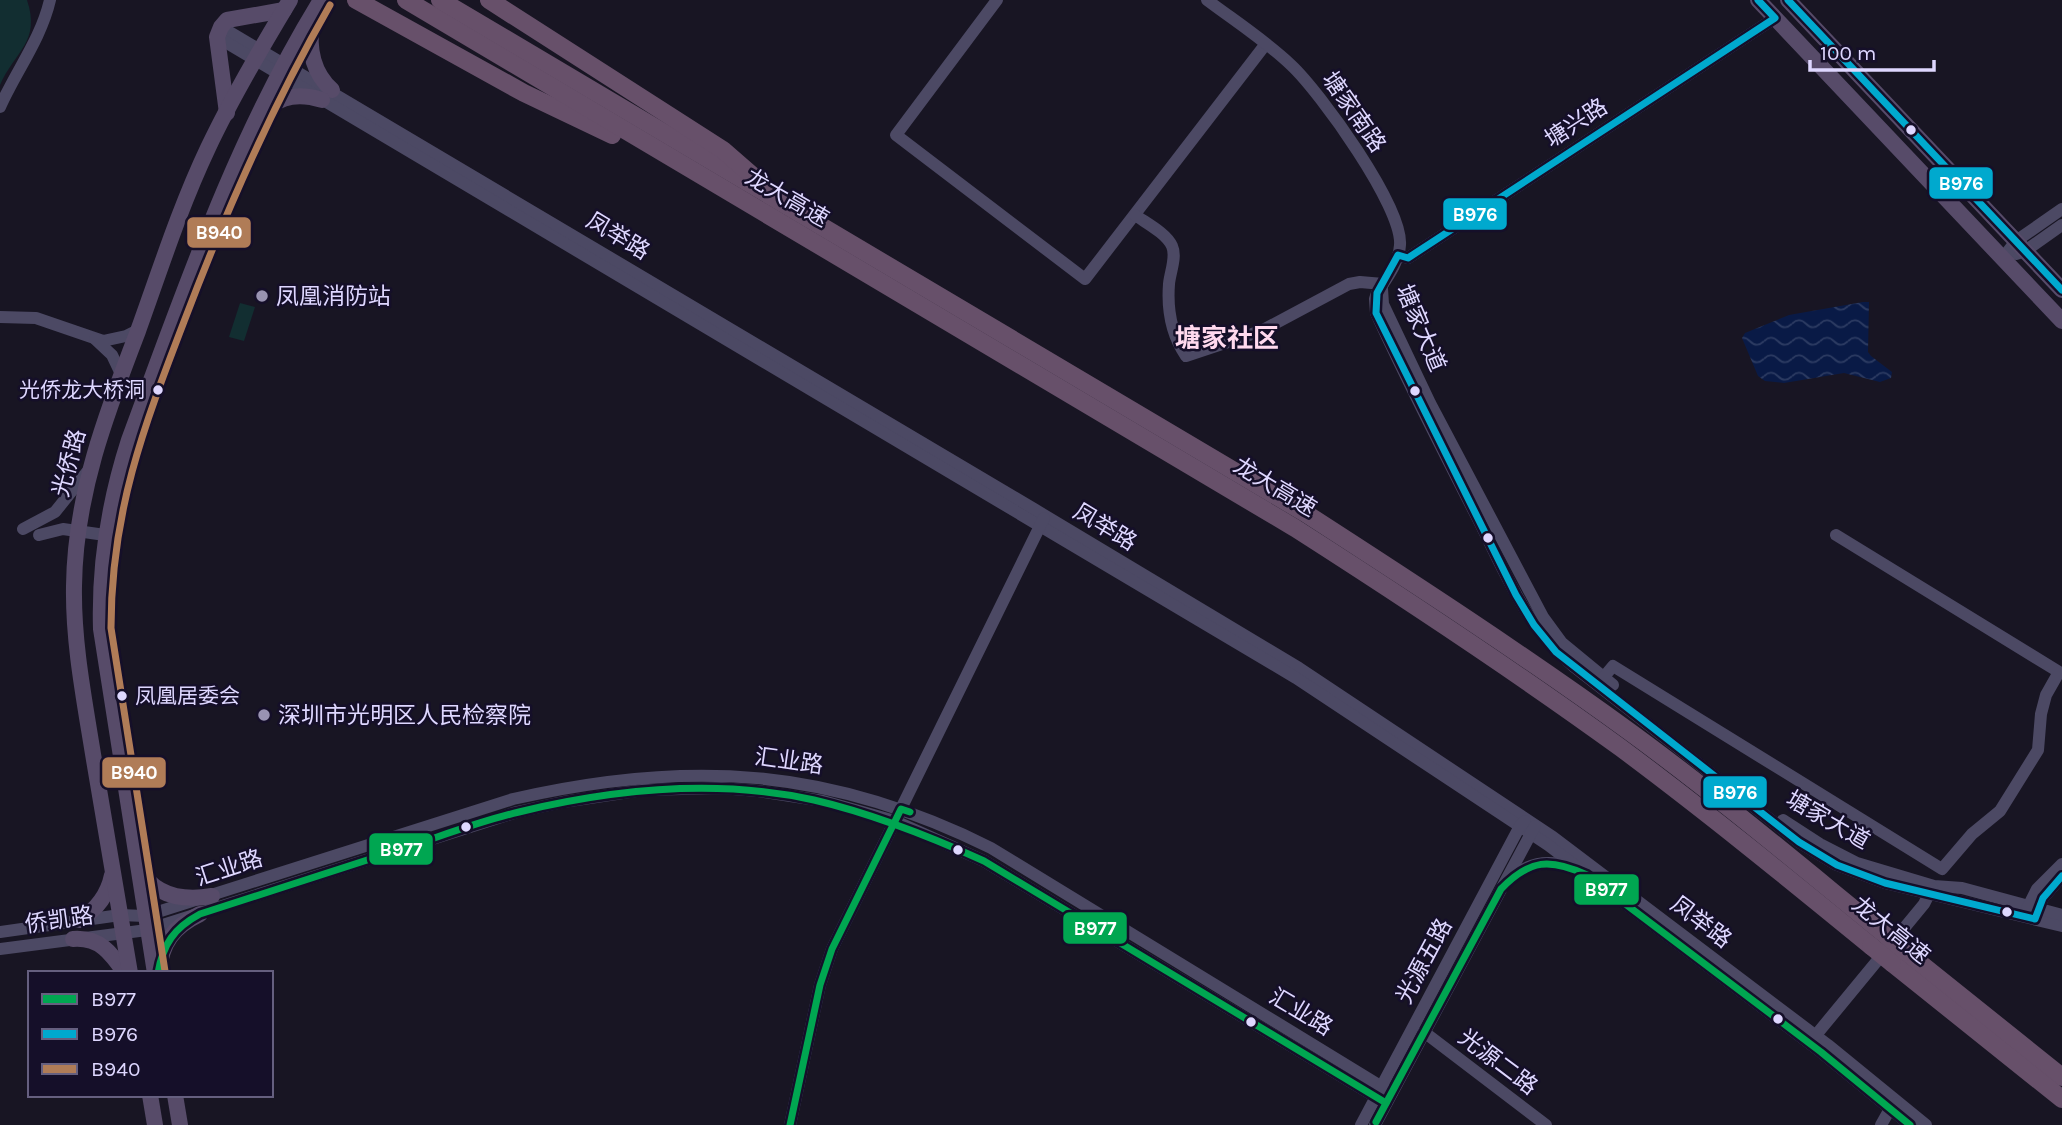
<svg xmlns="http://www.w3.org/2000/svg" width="2062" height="1125" viewBox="0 0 2062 1125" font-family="Karla,'Noto Sans SC',sans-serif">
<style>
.green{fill:#122e31}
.water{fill:url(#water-waves)}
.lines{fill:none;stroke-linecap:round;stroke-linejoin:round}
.minor{stroke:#4c4964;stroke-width:12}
.major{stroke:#574b69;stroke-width:16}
.highway{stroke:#67506a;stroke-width:18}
.highway-bridge{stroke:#67506a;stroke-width:18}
.bus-1-casing{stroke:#150f29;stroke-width:12}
.bus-2-casing{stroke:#150f29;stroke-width:12}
.bus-3-casing{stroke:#150f29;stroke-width:12}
.bus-1{stroke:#00a651;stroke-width:7}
.bus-2{stroke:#00a9ce;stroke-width:7}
.bus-3{stroke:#b07c57;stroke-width:7}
.bus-dot{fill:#ded7ff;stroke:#150f29;stroke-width:2.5}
.poi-dot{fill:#9993b2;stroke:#150f29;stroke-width:2.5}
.labels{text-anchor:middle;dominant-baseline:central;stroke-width:5;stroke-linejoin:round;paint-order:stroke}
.bus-label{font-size:21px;fill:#ded7ff;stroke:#150f29;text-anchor:end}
.street-label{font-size:23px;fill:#ded7ff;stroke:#150f29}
.poi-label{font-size:23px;fill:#ded7ff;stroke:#150f29;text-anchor:start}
.quarter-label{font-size:26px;font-weight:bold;fill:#ffd9ee;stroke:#150f29}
.line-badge{stroke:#150f29;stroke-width:2.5}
.badge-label{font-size:19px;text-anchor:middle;font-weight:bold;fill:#fff}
</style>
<defs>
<pattern id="water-waves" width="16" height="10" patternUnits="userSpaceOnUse" patternTransform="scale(1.75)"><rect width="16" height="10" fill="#091a46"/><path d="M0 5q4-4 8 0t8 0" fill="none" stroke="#2c3b62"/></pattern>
</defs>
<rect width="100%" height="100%" fill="#181523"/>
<g class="green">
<path d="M 0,0 L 27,0 C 41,42 15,51 0,85 Z"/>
<polygon points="240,303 255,307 244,341 229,337"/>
</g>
<polygon class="water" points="1863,302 1869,302 1868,352 1871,356 1892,372 1891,378 1880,382 1844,373 1784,383 1765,381 1758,376 1742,338 1745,333 1789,315"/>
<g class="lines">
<g class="minor">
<polyline points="997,0 896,135 1085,279 1265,45"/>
<path d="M 1207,0 C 1235,21 1266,41 1291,65 C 1320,92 1403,207 1400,245 C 1399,263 1386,279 1377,293 L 1375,299 L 1376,313 C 1408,383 1443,451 1478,519 C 1505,572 1526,627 1573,666 L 1799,842 L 1837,865 L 1885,883 L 2062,926"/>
<polyline points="221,27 1034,509 1299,668 1553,837 1828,1045 1926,1125"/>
<polyline points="217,37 1296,678 1548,845 1821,1052 1910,1125"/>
<path d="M 0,107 C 16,71 41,39 50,0"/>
<path d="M 1135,215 C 1146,223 1166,233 1172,246 C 1177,257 1170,272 1169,284 C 1167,310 1171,334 1186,356 L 1261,331 L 1349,284 L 1360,282 L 1383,284"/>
<polyline points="2016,254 2025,251 2062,225"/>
<polyline points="1398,255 1408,258 1775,18"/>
<polyline points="2003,258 2016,241 2062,209"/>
<polyline points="1382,289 1383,304 1430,403 1543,617 1562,643 1613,685"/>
<polyline points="0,317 36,318 103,341 126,336 138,330"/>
<polyline points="95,339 112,355 121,374"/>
<polyline points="23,529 55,512 87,472"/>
<polyline points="39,535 63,529 105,535"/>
<polyline points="1603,678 1613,666 1942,869 1972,834 2000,811 2038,750 2041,714 2046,695 2059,672 1836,535"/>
<polyline points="1783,820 1820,844 1857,863 1934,886 1962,888 2062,915"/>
<path d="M 1508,881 C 1526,863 1547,859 1571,867"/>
<polyline points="2025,913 2037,889 2062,864"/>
<polyline points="2036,915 2043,898 2062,876"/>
<path d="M 0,932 L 120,915 L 145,916 L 513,799 C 688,759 829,767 991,848 L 1392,1093"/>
<polyline points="0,949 147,930 517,812 563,802 643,790 721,788 758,791 823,801 895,821 984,861 1386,1103"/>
<polyline points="1424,1032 1546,1125"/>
<polyline points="1816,1035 1924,904 1932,888"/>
<polyline points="790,1125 820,985 832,949 1044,518"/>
<polyline points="1361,1125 1520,826 1525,821"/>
<polyline points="1375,1125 1535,826"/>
<polyline points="1881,1125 1890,1109 1896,1103"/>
</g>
<g class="major">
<polyline points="1758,0 2062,321"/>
<polyline points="1788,0 2062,290"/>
<path d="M 312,22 C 308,48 312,72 332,90"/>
<path d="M 264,111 C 282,95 300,93 322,100"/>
<polyline points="227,113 217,37 221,27 227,20 284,10"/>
<path d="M 139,868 C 154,896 182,901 212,896"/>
<path d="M 80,920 C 97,909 108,895 112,875"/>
<path d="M 73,939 C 100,937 111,953 125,973"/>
<path d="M 130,973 C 118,900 105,827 93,754 C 84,698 73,642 74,586 C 75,495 106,414 138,331 C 160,270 180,207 208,148 C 232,97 261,48 290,0"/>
<path d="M 155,973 L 101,629 C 99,563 109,502 129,440 C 185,289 236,138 321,0"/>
<path d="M 158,973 C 162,942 173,927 200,914"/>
<polyline points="150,1095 155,1125"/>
<polyline points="175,1095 180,1125"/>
</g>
<g class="highway">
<polyline points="356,0 524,93 612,135"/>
<path d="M 406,0 L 1295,528 C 1406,599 1515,671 1621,748 C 1707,812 1789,879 1871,946"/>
<path d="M 440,0 L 1305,513 C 1415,584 1524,655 1630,732 C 1719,797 1803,868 1888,937"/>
<polyline points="489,0 723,150 754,177"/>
<polyline points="1906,952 2062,1077"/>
<polyline points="1892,963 2062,1099"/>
</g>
<g class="highway-bridge">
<polyline points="1888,937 1906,952"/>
<polyline points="1871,946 1892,963"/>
</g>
<defs>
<g id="bus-1">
<path d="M 158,973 C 163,944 174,928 200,914 C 264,893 328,873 392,852 C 434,839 476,822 519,812 C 614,789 718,779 814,800 C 874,814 929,836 984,861 L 1386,1103"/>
<path d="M 1376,1122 L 1501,889 C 1530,859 1550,858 1587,875 L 1821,1052 L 1910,1125"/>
<polyline points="790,1125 820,985 832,949 901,809 910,812"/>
</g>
<g id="bus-2">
<polyline points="1758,0 1775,18 1408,258 1398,255 1377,293 1376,313 1516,595 1534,625 1556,652 1799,842 1837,865 1885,883 2035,919 2043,898 2062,876"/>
<polyline points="1788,0 2062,290"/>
</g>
<path id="bus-3" d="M 165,971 L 111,628 C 111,511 144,426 185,319 C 226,211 272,106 330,5"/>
</defs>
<use href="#bus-1" class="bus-1-casing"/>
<use href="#bus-2" class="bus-2-casing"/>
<use href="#bus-3" class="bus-3-casing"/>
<use href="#bus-1" class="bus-1"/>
<use href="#bus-2" class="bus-2"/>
<use href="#bus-3" class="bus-3"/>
</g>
<g class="bus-dot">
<circle cx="1911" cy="130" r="6"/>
<circle cx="158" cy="390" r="6"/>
<circle cx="1415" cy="391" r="6"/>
<circle cx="1488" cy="538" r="6"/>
<circle cx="122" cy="696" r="6"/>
<circle cx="466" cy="827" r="6"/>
<circle cx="958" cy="850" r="6"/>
<circle cx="2007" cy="912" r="6"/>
<circle cx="1778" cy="1019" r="6"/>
<circle cx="1251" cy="1022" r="6"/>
</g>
<g class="poi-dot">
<circle cx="262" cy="296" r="7"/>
<circle cx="264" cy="715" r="7"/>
</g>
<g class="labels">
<g class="bus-label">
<text x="145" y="390">光侨龙大桥洞</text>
<text x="135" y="696" text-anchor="start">凤凰居委会</text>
</g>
<g class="street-label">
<text transform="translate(1354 112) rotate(55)">塘家南路</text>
<text transform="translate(1576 123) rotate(-33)">塘兴路</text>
<text transform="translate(787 198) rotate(30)">龙大高速</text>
<text transform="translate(618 236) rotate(31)">凤举路</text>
<text transform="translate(1421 328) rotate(67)">塘家大道</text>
<text transform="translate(69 463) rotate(-75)">光侨路</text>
<text transform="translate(1275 487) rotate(31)">龙大高速</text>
<text transform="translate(1105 527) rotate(31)">凤举路</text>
<text transform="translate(789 761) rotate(8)">汇业路</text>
<text transform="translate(1828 820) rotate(30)">塘家大道</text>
<text transform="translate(229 868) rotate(-18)">汇业路</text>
<text transform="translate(59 920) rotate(-8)">侨凯路</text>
<text transform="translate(1701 922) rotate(37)">凤举路</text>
<text transform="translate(1891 930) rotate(39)">龙大高速</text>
<text transform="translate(1424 961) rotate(-62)">光源五路</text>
<text transform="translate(1301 1012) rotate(31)">汇业路</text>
<text transform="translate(1498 1062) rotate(37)">光源二路</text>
</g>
<g class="poi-label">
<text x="276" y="296">凤凰消防站</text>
<text x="278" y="715">深圳市光明区人民检察院</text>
</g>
<g class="quarter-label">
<text x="1227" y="338">塘家社区</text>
</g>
</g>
<g class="line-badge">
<rect x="1928" y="166" width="66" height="34" rx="7" fill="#00a9ce"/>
<rect x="1442" y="197" width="66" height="34" rx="7" fill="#00a9ce"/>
<rect x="186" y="216" width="66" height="33" rx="7" fill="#b07c57"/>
<rect x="101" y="756" width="66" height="33" rx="7" fill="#b07c57"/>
<rect x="1702" y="775" width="66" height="34" rx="7" fill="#00a9ce"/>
<rect x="368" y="832" width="66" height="34" rx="7" fill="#00a651"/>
<rect x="1573" y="873" width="67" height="33" rx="7" fill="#00a651"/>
<rect x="1062" y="911" width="66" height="34" rx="7" fill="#00a651"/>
</g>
<g class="badge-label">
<text x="1961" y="190">B976</text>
<text x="1475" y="221">B976</text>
<text x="219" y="239">B940</text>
<text x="134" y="779">B940</text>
<text x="1735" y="799">B976</text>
<text x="401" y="856">B977</text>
<text x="1606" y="896">B977</text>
<text x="1095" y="935">B977</text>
</g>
<rect x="28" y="971" width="245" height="126" fill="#150f29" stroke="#655f7f" stroke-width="2"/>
<rect x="42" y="994" width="35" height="10" fill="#00a651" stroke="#655f7f" stroke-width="2"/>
<text x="91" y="1006" font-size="21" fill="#ded7ff">B977</text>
<rect x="42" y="1029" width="35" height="10" fill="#00a9ce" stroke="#655f7f" stroke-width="2"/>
<text x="91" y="1041" font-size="21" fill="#ded7ff">B976</text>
<rect x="42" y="1064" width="35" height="10" fill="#b07c57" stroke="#655f7f" stroke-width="2"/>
<text x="91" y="1076" font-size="21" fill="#ded7ff">B940</text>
<path d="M1810 60v10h124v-10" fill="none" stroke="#ded7ff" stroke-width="3.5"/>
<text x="1820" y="60" font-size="21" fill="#ded7ff" stroke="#150f29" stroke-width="5" paint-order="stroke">100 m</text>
</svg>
